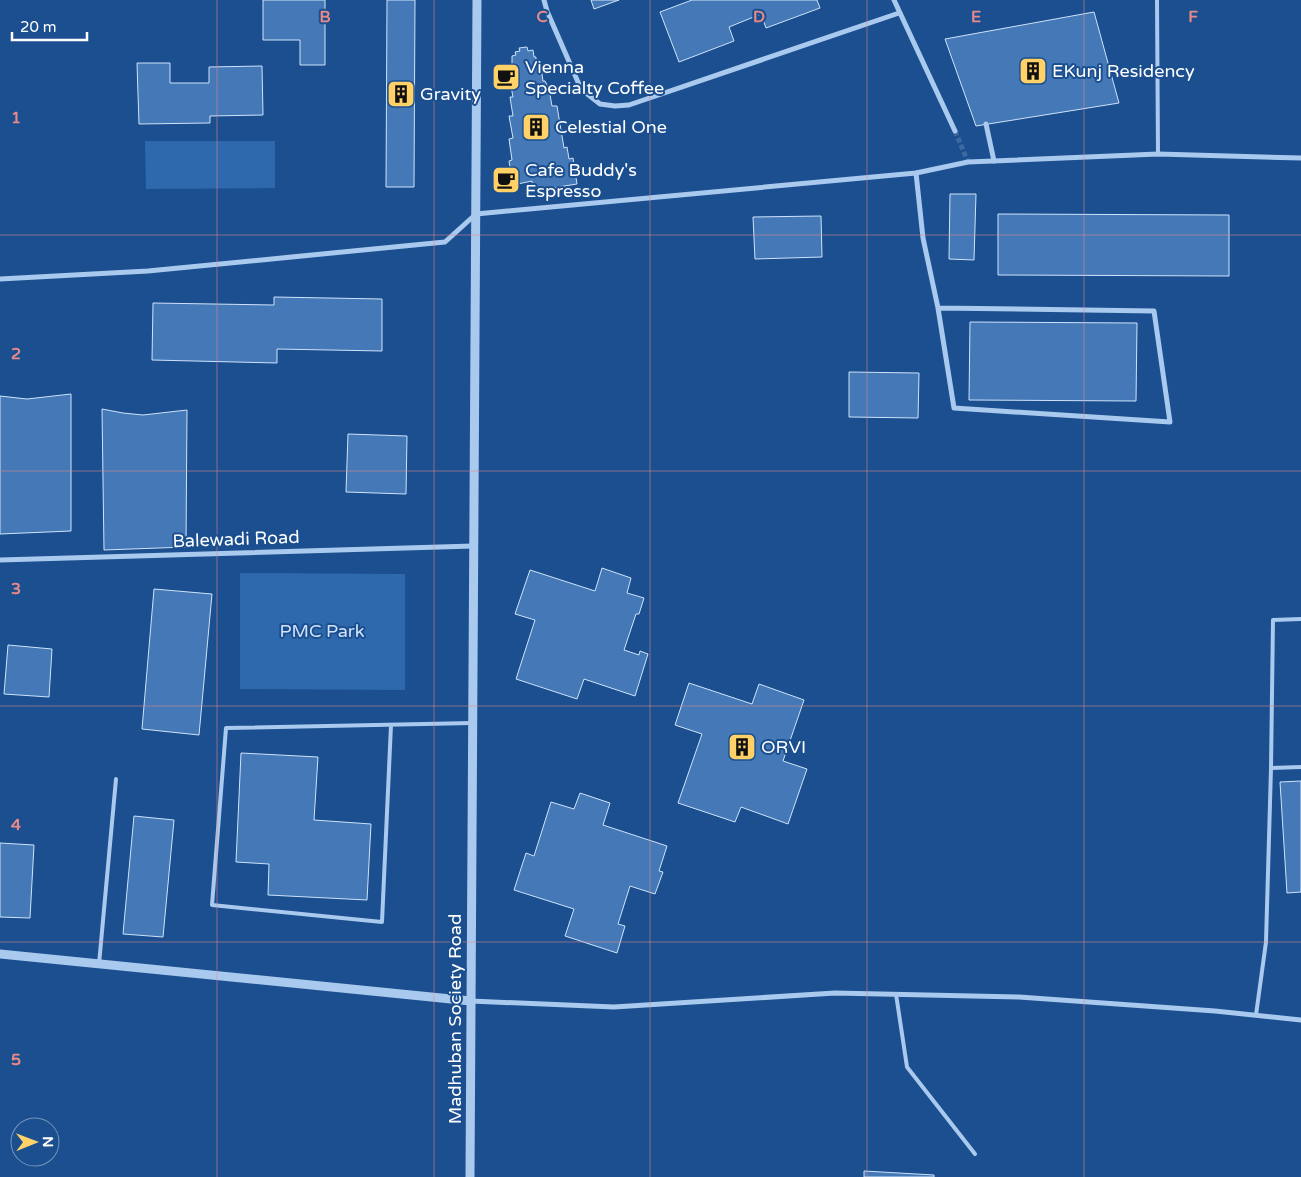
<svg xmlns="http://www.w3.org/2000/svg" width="1301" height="1177" viewBox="0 0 1301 1177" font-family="'Varela Round',sans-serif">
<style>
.green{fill:#2e69ad}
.building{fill:#4478b7;stroke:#cfe3fa}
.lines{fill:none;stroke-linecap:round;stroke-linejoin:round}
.minor-tunnel{stroke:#3d69a0;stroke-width:5;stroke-dasharray:5 2.5;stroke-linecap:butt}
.service{stroke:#a9c9ee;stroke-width:4}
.minor{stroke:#a9c9ee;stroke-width:5}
.tertiary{stroke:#a9c9ee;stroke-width:9}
.grid{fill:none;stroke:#e88989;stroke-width:1;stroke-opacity:0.55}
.labels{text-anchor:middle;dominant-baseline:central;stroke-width:4;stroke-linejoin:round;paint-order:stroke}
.poi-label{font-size:18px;fill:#fff;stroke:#1b4f8f;text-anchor:start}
.street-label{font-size:18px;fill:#fff;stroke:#1b4f8f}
.park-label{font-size:18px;fill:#cfe3fa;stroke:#1b4f8f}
.grid-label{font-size:16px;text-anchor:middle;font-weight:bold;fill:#e88989;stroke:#1b4f8f;stroke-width:4;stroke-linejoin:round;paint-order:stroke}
</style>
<rect width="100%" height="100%" fill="#1b4f8f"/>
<g class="green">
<polygon points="145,141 275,141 275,188 146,189"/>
<polygon points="240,573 405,574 405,690 240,689"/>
</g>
<g class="building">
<polygon points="263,0 325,0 325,65 300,65 300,40 263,40"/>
<polygon points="387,0 415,0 414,187 386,187"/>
<polygon points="591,0 619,0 594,9"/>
<polygon points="692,0 817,0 820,8 766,28 761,14 729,27 734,41 679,62 660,12"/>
<polygon points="1094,12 1119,103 976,126 945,39"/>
<polygon points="527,47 528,51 533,50 534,57 536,57 536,60 538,60 539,68 541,68 543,81 545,81 549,89 552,106 557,106 564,148 567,147 569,159 573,158 577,184 533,191 532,181 513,185 509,161 512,160 509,139 513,138 509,116 513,116 510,97 513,97 509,76 511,76 510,65 512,64 512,56 516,55 515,52 520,51 519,48"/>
<polygon points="137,63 170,63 170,83 209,83 209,67 262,66 263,115 210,116 210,123 139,124"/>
<polygon points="950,194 976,194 974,260 949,259"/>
<polygon points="998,214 1229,215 1229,276 998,275"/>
<polygon points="821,216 822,257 755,259 753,217"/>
<polygon points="274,297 382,299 382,351 277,349 277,363 152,360 153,303 274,305"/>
<polygon points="970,322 1137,323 1136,401 969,400"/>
<polygon points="849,372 919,373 918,418 849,417"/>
<polygon points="71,394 71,531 0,534 0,396 27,399"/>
<polygon points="102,409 123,413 143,415 187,410 186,547 104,550"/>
<polygon points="348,434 407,436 406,494 346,492"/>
<polygon points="602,568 631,578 627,593 644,598 639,614 636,614 624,650 639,655 640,651 648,654 635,696 584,679 577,699 516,679 535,620 515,614 530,570 595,591"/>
<polygon points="154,589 212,594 199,735 142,729"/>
<polygon points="8,645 52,649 49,697 4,694"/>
<polygon points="689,683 752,704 759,684 804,700 783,761 807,769 788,824 741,807 735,822 678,803 702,734 675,725"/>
<polygon points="241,753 318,757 314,820 371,824 367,900 268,895 269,864 236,862"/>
<polygon points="1301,781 1301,892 1287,893 1280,782"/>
<polygon points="580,793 610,803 603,825 667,846 659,871 663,872 655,894 630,886 618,924 625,926 617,953 565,936 574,909 514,890 526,853 534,856 551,802 574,809"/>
<polygon points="134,816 174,820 163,937 123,934"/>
<polygon points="0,843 34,845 30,918 0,917"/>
<polygon points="864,1171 934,1175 934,1177 864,1177"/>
</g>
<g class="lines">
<polyline class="minor-tunnel" points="955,131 968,162"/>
<g class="service">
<polyline points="1157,0 1158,154"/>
<polyline points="391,725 382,922 212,905 226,728 472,723"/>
<polyline points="1271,768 1301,767"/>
<polyline points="99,964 116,779"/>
<polyline points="896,994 907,1067 975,1154"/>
<polyline points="1256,1015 1266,942 1271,768 1273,620 1301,619"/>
</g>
<g class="minor">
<polyline points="544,0 547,11 581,89 600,104 615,106 629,105 899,13"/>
<polyline points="894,0 955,131"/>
<polyline points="986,124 994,161"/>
<polyline points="916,173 923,238 938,308 954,408 1170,422 1154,311 938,308"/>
<polyline points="0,279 148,271 445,242 476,214 916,173 968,162 1158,154 1301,158"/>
<polyline points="0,560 473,546"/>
<polyline points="471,1001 614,1007 835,993 1019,997 1215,1011 1301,1020"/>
</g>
<g class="tertiary">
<polyline points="0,954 471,1001"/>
<polyline points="470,1177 477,0"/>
</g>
</g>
<path class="grid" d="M 217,0 L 217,1177M 434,0 L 434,1177M 650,0 L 650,1177M 867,0 L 867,1177M 1084,0 L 1084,1177M 0,235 L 1301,235M 0,471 L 1301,471M 0,706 L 1301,706M 0,942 L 1301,942"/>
<defs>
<symbol id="building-square" viewBox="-11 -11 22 22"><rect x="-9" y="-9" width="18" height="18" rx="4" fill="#ffd166" stroke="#1b4f8f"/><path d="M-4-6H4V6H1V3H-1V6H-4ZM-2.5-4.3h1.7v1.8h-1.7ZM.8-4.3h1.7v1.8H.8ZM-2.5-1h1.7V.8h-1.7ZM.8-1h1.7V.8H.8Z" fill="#111"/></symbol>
<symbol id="cafe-square" viewBox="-11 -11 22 22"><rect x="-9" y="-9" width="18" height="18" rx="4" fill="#ffd166" stroke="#1b4f8f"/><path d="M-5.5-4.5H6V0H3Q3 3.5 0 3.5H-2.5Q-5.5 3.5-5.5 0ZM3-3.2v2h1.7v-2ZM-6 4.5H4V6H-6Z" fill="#111"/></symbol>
</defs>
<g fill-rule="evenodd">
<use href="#building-square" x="1017" y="55" width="32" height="32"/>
<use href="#cafe-square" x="490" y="61" width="32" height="32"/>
<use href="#building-square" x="385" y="78" width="32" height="32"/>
<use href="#building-square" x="520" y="111" width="32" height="32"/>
<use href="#cafe-square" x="490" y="164" width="32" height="32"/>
<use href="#building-square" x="726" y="731" width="32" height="32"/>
</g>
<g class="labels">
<g class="poi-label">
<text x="525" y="67">Vienna<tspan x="525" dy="21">Specialty Coffee</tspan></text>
<text x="1052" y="71">EKunj Residency</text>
<text x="420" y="94">Gravity</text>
<text x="555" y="127">Celestial One</text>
<text x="525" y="170">Cafe Buddy's<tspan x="525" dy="21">Espresso</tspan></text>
<text x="761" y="747">ORVI</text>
</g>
<g class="street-label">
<text transform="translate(236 539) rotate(-2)">Balewadi Road</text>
<text transform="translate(455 1019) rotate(-90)">Madhuban Society Road</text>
</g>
<g class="park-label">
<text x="322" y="631">PMC Park</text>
</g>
</g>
<g class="grid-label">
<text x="325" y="22">B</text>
<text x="542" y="22">C</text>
<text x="759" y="22">D</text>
<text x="976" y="22">E</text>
<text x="1193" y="22">F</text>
<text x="16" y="123">1</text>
<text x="16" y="359">2</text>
<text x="16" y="594">3</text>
<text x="16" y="830">4</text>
<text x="16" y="1065">5</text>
</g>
<g transform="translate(35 1142) rotate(89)"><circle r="24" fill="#1b4f8f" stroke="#7695bc"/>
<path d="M0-4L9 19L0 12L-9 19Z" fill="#ffd166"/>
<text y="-8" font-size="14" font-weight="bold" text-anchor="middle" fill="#ffffff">N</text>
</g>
<path d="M12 32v8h75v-8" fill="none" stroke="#ffffff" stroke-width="2.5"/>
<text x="20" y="32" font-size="15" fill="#ffffff" stroke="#1b4f8f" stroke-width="4" paint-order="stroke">20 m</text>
</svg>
